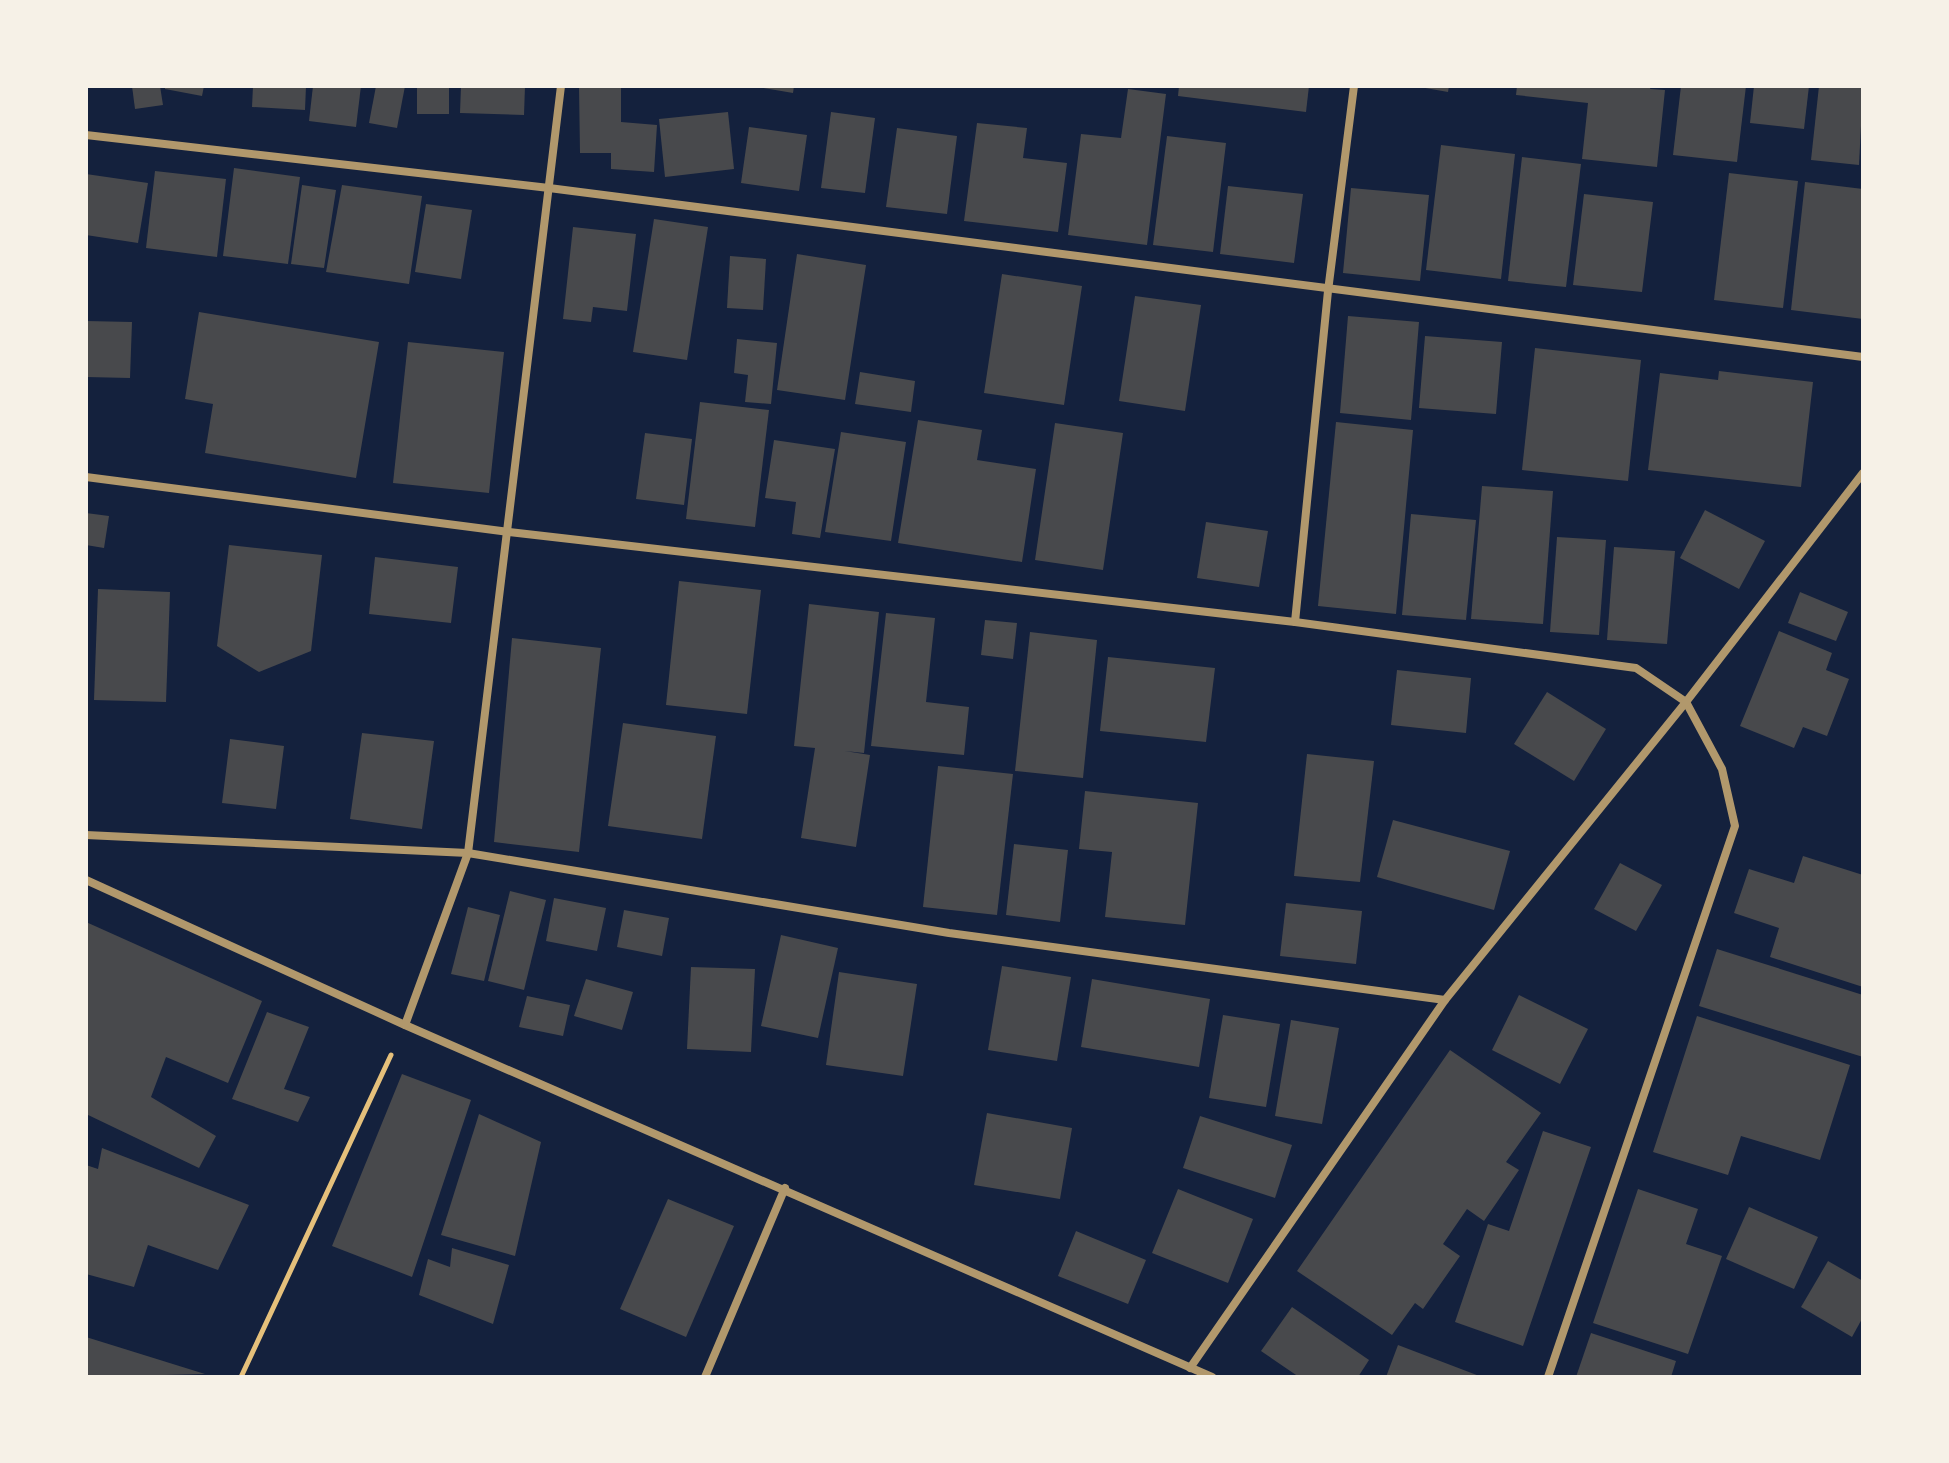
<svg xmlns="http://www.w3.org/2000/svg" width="1949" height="1463" viewBox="0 0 1949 1463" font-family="'Sofia Sans Condensed',sans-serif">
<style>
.building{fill:#48494c}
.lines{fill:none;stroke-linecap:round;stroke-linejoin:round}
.path{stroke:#e5c07b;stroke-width:5}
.minor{stroke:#b1986c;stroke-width:8}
</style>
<rect width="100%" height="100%" fill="#14213d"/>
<g class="building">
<polygon points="132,86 160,86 163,105 135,109"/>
<polygon points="165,86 204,86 202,96 165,89"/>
<polygon points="253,86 306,86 305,110 252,107"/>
<polygon points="313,86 361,86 356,127 309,121"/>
<polygon points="376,86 405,86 397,128 369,123"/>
<rect x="417" y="86" width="32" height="28"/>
<polygon points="461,86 525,86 524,115 460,113"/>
<polygon points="579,86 621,86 621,122 657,125 654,172 611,169 611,153 580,153"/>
<polygon points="752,86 794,86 793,93"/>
<polygon points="1179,86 1309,86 1306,112 1178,96"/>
<polygon points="1414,86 1449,86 1448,92"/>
<polygon points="1517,86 1651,86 1650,89 1665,90 1657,167 1582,159 1588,103 1516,95"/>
<polygon points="1681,86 1746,86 1737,162 1673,155"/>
<polygon points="1754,86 1809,86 1804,129 1750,123"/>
<polygon points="1819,86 1863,86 1859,165 1811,160"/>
<polygon points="1128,89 1166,94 1147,245 1068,235 1081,134 1121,138"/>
<polygon points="728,112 734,169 665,177 659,119"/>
<polygon points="831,112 875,118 865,193 821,188"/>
<polygon points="977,123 1027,128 1023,158 1067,163 1058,232 964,221"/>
<polygon points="749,127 807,135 799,191 741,183"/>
<polygon points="897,128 957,136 947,214 886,207"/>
<polygon points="1167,136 1226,143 1213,252 1153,245"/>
<polygon points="1441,145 1515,154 1501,279 1426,270"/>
<polygon points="1522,157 1581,164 1566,287 1508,281"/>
<polygon points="234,168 300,177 288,264 223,256"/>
<polygon points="155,171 226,179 217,257 146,248"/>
<polygon points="1729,173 1798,181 1783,308 1714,300"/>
<polygon points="86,174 148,183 138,243 86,235"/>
<polygon points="1805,182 1863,189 1863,319 1791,310"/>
<polygon points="302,185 336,190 324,268 291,264"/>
<polygon points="342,185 422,196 409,284 326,272"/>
<polygon points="1228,186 1303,194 1294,263 1220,254"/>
<polygon points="1351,188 1429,195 1420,281 1343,273"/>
<polygon points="1584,194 1653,202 1642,292 1573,285"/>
<polygon points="426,204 472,210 461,279 415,272"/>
<polygon points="654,219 708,227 687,360 633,352"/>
<polygon points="573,227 636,234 627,311 593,307 591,322 563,319"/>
<polygon points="797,254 866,265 845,400 777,390"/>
<polygon points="730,256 766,259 763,310 727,308"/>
<polygon points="1002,274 1082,286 1064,405 984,393"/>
<polygon points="1135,296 1201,305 1185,411 1119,401"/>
<polygon points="199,312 379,342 356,478 205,453 213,404 185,399"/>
<polygon points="1348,316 1419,322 1411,420 1340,413"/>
<polygon points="86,321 132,322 130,378 86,377"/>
<polygon points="1425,336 1502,342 1496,414 1419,408"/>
<polygon points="737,339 777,343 771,404 745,402 748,375 734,373"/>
<polygon points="408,342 504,352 489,493 393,483"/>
<polygon points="1535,348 1641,360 1628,481 1522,470"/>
<polygon points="1719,371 1813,382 1801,487 1648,470 1660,373 1718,380"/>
<polygon points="860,372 915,381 911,412 855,404"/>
<polygon points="700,402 769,410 755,527 686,519"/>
<polygon points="918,420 982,430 977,460 1036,469 1022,562 898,543"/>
<polygon points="1336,422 1413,430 1396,614 1318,606"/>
<polygon points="1055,423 1123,433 1103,570 1035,560"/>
<polygon points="841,432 906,442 891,541 825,532"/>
<polygon points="645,433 692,439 684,505 636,499"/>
<polygon points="774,440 835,449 820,538 792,534 796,502 765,498"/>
<polygon points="1482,486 1553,491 1543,624 1471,619"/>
<polygon points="1705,510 1765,541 1739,589 1680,558"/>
<polygon points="86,513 109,516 104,548 86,545"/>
<polygon points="1411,514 1476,520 1466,620 1402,615"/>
<polygon points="1206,522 1268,531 1259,587 1197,578"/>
<polygon points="1557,537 1606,540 1599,635 1550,632"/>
<polygon points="229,545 322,555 311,651 259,672 217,646"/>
<polygon points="1614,547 1675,551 1667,644 1607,640"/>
<polygon points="375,557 458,567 451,623 369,614"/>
<polygon points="679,581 761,590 747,714 666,705"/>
<polygon points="98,589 170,592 166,702 94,700"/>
<polygon points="1800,592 1848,612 1836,641 1788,623"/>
<polygon points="809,604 879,612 864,753 845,751 870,755 856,847 801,838 815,748 794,746"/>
<polygon points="886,613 935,618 926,702 969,707 964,755 871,746"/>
<polygon points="985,620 1017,623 1013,659 981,655"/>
<polygon points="1779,631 1832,653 1826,670 1849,679 1827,736 1803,727 1794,748 1740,726"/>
<polygon points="1030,632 1097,640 1083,778 1015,771"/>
<polygon points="512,638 601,648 579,852 494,842"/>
<polygon points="1108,657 1215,668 1206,742 1100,731"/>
<polygon points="1397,670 1471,678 1466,733 1391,725"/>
<polygon points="1547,692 1606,729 1574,781 1514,744"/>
<polygon points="623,723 716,736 702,839 608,826"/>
<polygon points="362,733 434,741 422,829 350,819"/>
<polygon points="230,739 284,746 276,809 222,803"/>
<polygon points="1307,754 1374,761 1360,882 1294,876"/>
<polygon points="938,766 1013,774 997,915 923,907"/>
<polygon points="1085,791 1198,803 1185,925 1105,917 1112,852 1079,849"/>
<polygon points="1393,820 1510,851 1494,910 1377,877"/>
<polygon points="1014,844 1068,850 1060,922 1006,915"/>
<polygon points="1803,856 1863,875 1863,987 1770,957 1779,928 1734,913 1749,869 1794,883"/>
<polygon points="1620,863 1662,885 1636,931 1594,909"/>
<polygon points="510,891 546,900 524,990 488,981"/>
<polygon points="554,898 606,908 597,951 546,941"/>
<polygon points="1286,903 1362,911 1356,964 1280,956"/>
<polygon points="468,907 500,915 484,981 451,974"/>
<polygon points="624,910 669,918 662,956 617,947"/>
<polygon points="86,922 262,1001 228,1083 166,1057 151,1097 216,1136 199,1168 86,1114"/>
<polygon points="781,935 838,948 818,1038 761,1026"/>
<polygon points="1717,949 1863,995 1863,1057 1699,1006"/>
<polygon points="1002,966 1071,977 1057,1061 988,1050"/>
<polygon points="691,967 755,969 751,1052 687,1049"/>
<polygon points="839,972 917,984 903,1076 826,1065"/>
<polygon points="586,979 633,992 622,1030 574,1016"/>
<polygon points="1092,979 1210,999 1199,1067 1081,1047"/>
<polygon points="1519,995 1588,1029 1560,1084 1492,1050"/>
<polygon points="527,996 570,1005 563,1036 519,1027"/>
<polygon points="267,1012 309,1027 284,1089 310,1097 298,1122 232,1099"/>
<polygon points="1223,1015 1280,1024 1266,1107 1209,1098"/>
<polygon points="1697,1016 1850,1065 1820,1160 1741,1136 1728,1175 1653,1152"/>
<polygon points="1291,1020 1339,1028 1322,1124 1275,1116"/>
<polygon points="1450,1050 1541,1113 1506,1162 1519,1170 1484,1221 1467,1209 1443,1244 1460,1256 1423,1309 1415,1303 1392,1335 1297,1271"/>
<polygon points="402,1074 471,1100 412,1277 332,1246"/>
<polygon points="987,1113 1072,1128 1060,1199 974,1185"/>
<polygon points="479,1114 541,1142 515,1256 441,1235"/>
<polygon points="1200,1116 1292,1145 1275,1198 1183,1168"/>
<polygon points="1543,1131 1591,1147 1523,1346 1455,1322 1488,1224 1509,1231"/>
<polygon points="102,1148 249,1205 218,1270 148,1245 134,1287 86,1274 86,1165 98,1169"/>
<polygon points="1178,1189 1253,1219 1228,1283 1152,1253"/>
<polygon points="1638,1189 1698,1209 1686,1244 1722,1256 1688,1354 1593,1323"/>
<polygon points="668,1199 734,1226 686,1337 620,1309"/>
<polygon points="1749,1207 1818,1237 1794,1289 1726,1259"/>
<polygon points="1076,1231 1146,1260 1128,1304 1058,1276"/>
<polygon points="452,1248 509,1265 493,1324 419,1295 428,1259 450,1267"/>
<polygon points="1828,1261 1863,1281 1863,1317 1852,1337 1801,1307"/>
<polygon points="1292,1307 1369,1360 1358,1377 1299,1377 1261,1351"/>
<polygon points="1591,1333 1676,1361 1671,1377 1576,1377"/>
<polygon points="86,1337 205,1374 86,1377"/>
<polygon points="1398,1345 1482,1377 1386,1377"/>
</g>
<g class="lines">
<polyline class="path" points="241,1377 391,1055"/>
<g class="minor">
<polyline points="86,135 549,188 1863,357"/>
<polyline points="86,477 509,532 1295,622 1636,668 1686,702 1722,769 1735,826 1548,1377"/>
<polyline points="1295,622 1328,291 1354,86"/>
<polyline points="86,835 468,853 949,933 1445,1000"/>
<polyline points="86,880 405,1025 1212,1377"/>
<polyline points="405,1025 468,853 561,86"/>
<polyline points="1190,1368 1445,1000 1686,702 1863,473"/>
<polyline points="705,1377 785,1188"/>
</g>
</g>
<rect width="1949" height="1463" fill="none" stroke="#f6f1e7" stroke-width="176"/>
</svg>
